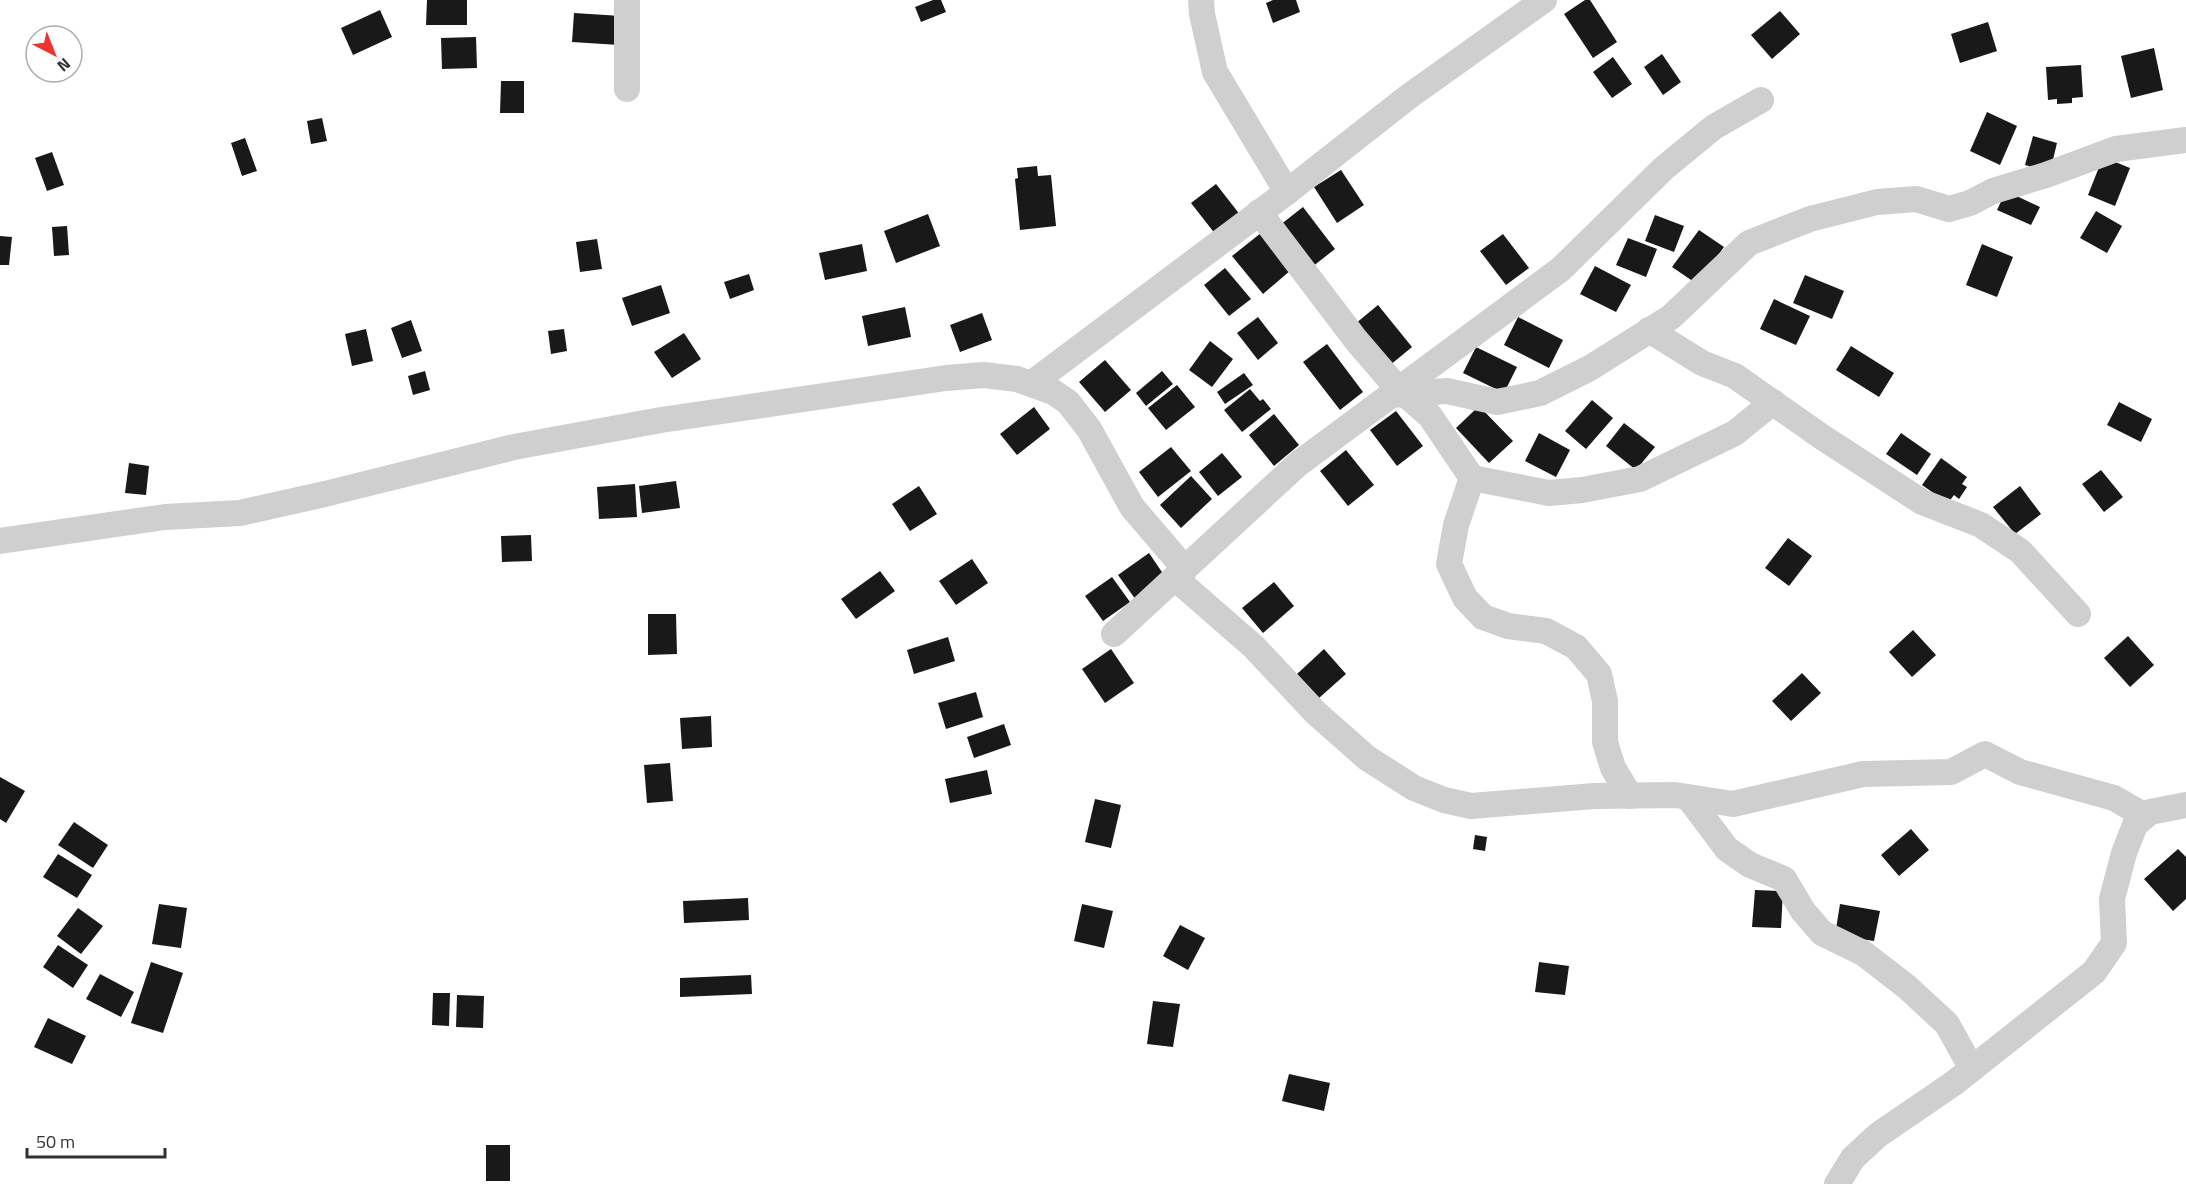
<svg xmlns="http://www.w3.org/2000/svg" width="2186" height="1184" viewBox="0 0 2186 1184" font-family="'Titillium Web',sans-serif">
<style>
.building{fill:#191919}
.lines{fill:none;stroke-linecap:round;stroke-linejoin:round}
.minor{stroke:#cfcfcf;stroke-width:26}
</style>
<rect width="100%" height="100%" fill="#fff"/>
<g class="building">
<polygon points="427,0 467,0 467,25 426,25"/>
<polygon points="933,0 941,0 946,12 921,22 915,7"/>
<polygon points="1273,0 1296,0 1300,12 1273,23 1266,3"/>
<polygon points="1585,0 1590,0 1617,42 1593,58 1564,14"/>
<polygon points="380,10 392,37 353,55 341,28"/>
<polygon points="1780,11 1800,34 1772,59 1751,35"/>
<polygon points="574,13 621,16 619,45 572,42"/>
<polygon points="1988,22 1997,51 1960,63 1951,34"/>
<polygon points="476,37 477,68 442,69 441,38"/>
<polygon points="2154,48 2163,90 2131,98 2121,56"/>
<polygon points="1662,54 1681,82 1663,95 1644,67"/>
<polygon points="1613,57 1632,84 1612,98 1593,72"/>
<polygon points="2081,65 2083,97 2072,98 2072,103 2057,104 2057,99 2048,100 2046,67"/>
<polygon points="501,81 524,81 524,113 500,113"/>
<polygon points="1987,112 2017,126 2000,165 1970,151"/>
<polygon points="322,118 327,141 311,144 307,121"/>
<polygon points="2033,136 2057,143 2050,172 2025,165"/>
<polygon points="245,138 257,171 242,176 231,143"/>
<polygon points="52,152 64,185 47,191 35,158"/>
<polygon points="2103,157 2130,168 2115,206 2088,195"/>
<polygon points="1037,166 1038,176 1051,175 1056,226 1020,230 1015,179 1018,178 1017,168"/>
<polygon points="1341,170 1364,205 1337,223 1314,187"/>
<polygon points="1216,184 1241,216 1216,235 1191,203"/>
<polygon points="2006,191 2040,207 2031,225 1997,210"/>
<polygon points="1303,207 1335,249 1312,267 1280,225"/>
<polygon points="2096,211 2122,226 2107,253 2080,238"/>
<polygon points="928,214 940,246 896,263 884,231"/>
<polygon points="1655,215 1684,226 1674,252 1645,241"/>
<polygon points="67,226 69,255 54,256 52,227"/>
<polygon points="1699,230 1724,247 1697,284 1672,267"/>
<polygon points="1261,233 1291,270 1263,294 1232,256"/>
<polygon points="1503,234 1529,268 1506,285 1480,251"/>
<polygon points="0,236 12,237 9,265 0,265"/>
<polygon points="1628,238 1657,249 1646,277 1616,265"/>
<polygon points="597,239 602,269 580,272 576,242"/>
<polygon points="862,244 867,271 825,280 819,253"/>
<polygon points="1982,244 2013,257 1997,297 1966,285"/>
<polygon points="1595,266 1631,285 1616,312 1580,294"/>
<polygon points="1225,268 1251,299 1229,316 1204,285"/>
<polygon points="749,274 754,290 730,299 724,282"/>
<polygon points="1805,275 1844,291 1832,319 1793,303"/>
<polygon points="661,285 670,313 632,326 622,298"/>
<polygon points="1774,299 1810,316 1796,345 1760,329"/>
<polygon points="1378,305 1412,347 1389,366 1355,324"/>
<polygon points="905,307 911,337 868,346 862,316"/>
<polygon points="982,313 992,340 960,352 950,325"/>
<polygon points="1258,317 1278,343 1258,360 1237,333"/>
<polygon points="1518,317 1563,340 1549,368 1504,345"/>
<polygon points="411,320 422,351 402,358 391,328"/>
<polygon points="366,329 373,361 352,366 345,334"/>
<polygon points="564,329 567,351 551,354 548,331"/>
<polygon points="684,333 701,359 672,378 654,352"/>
<polygon points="1210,341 1233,359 1212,387 1189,370"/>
<polygon points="1327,344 1363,392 1340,410 1303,362"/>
<polygon points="1851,346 1894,373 1879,397 1836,370"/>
<polygon points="1476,347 1517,367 1504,393 1463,373"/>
<polygon points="1105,360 1131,390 1105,412 1079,382"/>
<polygon points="425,371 430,390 413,395 408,376"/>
<polygon points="1162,371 1173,384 1146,406 1136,393"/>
<polygon points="1244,373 1253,385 1225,404 1217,392"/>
<polygon points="1177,385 1195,407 1166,430 1148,408"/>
<polygon points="1250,389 1260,401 1263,399 1271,409 1242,432 1224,410"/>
<polygon points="1592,400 1613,418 1586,449 1565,431"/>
<polygon points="2119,402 2152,419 2141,442 2107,425"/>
<polygon points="1479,406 1513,441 1489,463 1456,428"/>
<polygon points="1034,407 1050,429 1017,455 1000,434"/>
<polygon points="1396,411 1423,446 1397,466 1370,430"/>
<polygon points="1274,414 1299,445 1274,466 1249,435"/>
<polygon points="1624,423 1655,447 1636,470 1606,446"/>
<polygon points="1539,433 1570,450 1556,477 1525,461"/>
<polygon points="1901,433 1931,454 1917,475 1886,454"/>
<polygon points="1171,447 1191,471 1158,497 1139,472"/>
<polygon points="1346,450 1374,485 1348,506 1320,471"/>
<polygon points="1222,453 1242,477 1218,496 1199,472"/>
<polygon points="1941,458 1967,477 1962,484 1967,487 1959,499 1954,495 1948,503 1922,485"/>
<polygon points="129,463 149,466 146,495 125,493"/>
<polygon points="2101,470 2123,497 2104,512 2082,484"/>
<polygon points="1191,476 1212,499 1181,528 1160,505"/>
<polygon points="676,481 680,508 642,513 639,486"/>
<polygon points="635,484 637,517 599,519 597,487"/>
<polygon points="919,486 937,514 910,531 892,504"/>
<polygon points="2020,486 2041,514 2015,534 1993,507"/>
<polygon points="531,535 532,561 502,562 501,536"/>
<polygon points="1788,538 1812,556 1789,586 1765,568"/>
<polygon points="1149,553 1166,578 1136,600 1118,575"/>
<polygon points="972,559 988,583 956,605 939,581"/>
<polygon points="880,571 895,591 856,619 841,599"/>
<polygon points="1112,577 1130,602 1103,621 1085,596"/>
<polygon points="1274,582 1294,606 1263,633 1242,608"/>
<polygon points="648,614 676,614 677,654 648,655"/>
<polygon points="1913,630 1936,655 1912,677 1889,652"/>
<polygon points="2128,636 2154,665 2130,687 2104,658"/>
<polygon points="948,637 955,661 914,674 907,650"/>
<polygon points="1111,649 1134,683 1105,703 1082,669"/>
<polygon points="1324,649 1346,674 1319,698 1297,674"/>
<polygon points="1802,673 1821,693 1791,721 1772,701"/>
<polygon points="976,692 983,717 946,729 938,703"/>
<polygon points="711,716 712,747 682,749 680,718"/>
<polygon points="1004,724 1011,745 974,758 967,737"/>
<polygon points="670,763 673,801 647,803 644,765"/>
<polygon points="987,770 992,794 950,803 945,779"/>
<polygon points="0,777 25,791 6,823 0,819"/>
<polygon points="1095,799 1121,805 1111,848 1085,842"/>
<polygon points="74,822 108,845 93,868 58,845"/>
<polygon points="1911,829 1929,850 1899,876 1881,855"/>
<polygon points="1475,835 1487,837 1485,851 1473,849"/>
<polygon points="2178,849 2186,857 2186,899 2173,911 2144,879"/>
<polygon points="58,854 92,875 77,898 43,877"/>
<polygon points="1755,890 1783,891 1781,928 1752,927"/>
<polygon points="748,898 749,920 684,923 683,901"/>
<polygon points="159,904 187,908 181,948 152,944"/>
<polygon points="1082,904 1113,911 1104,948 1074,941"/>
<polygon points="1840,904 1880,911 1874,941 1835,935"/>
<polygon points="78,908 103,926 81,954 57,936"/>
<polygon points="1180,925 1205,938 1188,970 1163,956"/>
<polygon points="58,945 88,965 73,988 43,967"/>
<polygon points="151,962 183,973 163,1033 131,1023"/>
<polygon points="1539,962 1569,966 1565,995 1535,992"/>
<polygon points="100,974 134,992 121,1017 86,999"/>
<polygon points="751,975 752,994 680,997 680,978"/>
<polygon points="433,993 450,993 449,1026 432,1025"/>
<polygon points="457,995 484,996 483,1028 456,1027"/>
<polygon points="1153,1001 1180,1004 1173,1047 1147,1044"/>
<polygon points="48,1018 86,1036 72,1064 34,1047"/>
<polygon points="1289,1074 1330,1083 1324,1111 1282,1101"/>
<rect x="486" y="1145" width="24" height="36"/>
</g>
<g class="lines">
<g class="minor">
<polyline points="627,0 627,89"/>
<polyline points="1201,0 1202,14 1215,72 1287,192"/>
<polyline points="1259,212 1356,340 1398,389"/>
<polyline points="1649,330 1702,363 1735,376 1822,437 1922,502 1981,525 2020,551 2078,614"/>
<polyline points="1031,384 1287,192 1408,97 1544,0"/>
<polyline points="1405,394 1430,416 1472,478 1456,525 1449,564 1465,598 1483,617 1508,626 1546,631 1576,647 1599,674 1605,701 1605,742 1613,768 1630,796"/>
<polyline points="1391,395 1447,391 1497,402 1540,393 1590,368 1671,317 1749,243 1810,219 1877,202 1916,199 1949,209 1970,203 1993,191 2046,175 2116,149 2186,140"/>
<polyline points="1472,478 1549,493 1582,490 1640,479 1735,433 1773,402"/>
<polyline points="0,541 165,517 240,513 325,494 514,447 661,420 946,378 984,375 1017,379 1053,392 1068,402 1089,429 1132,507 1185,569"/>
<polyline points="1175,578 1254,647 1316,713 1367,758 1414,788 1444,800 1471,806 1594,796 1675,795 1733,804 1863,774 1951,772 1985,754 2020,772 2114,798 2145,816"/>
<polyline points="1114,634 1298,464 1561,269 1664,168 1714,127 1761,100"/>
<polyline points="1688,797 1727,849 1750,865 1784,879 1803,911 1822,933 1863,953 1907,987 1947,1024 1972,1069"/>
<polyline points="1837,1184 1853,1158 1878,1135 1954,1083 2094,972 2114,943 2112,899 2124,853 2135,825 2150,812 2186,805"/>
</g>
</g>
<g transform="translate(54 54) rotate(138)"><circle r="28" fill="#ffffff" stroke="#adadad" stroke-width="1.5"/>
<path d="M0-4.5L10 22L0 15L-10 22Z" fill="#ef342e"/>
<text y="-9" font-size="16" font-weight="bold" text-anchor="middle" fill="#323232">N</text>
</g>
<path d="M27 1148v9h138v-9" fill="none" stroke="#323232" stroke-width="3"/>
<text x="36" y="1148" font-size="18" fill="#323232" stroke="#ffffff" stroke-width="4.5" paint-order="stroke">50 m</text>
</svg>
